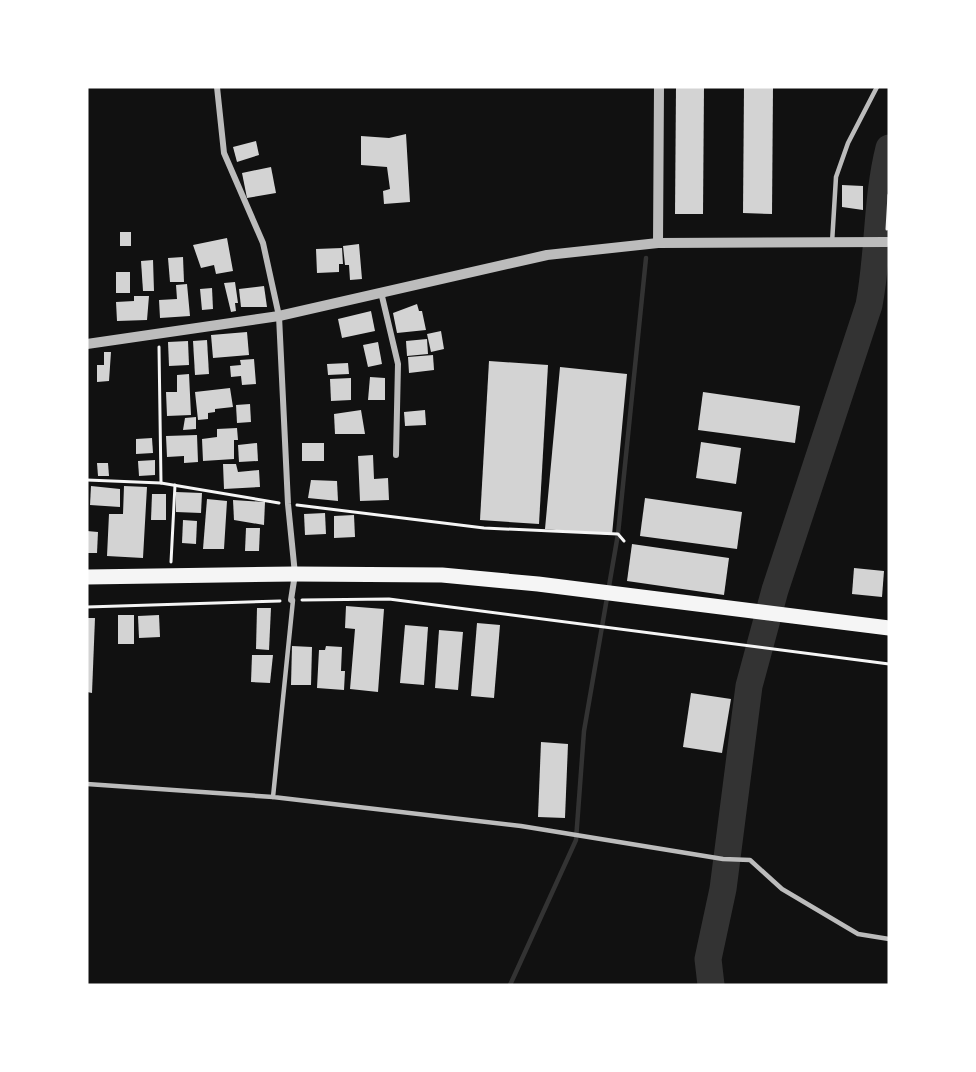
<svg xmlns="http://www.w3.org/2000/svg" width="976" height="1072" viewBox="0 0 976 1072" font-family="Raleway,sans-serif">
<style>
.lines{fill:none;stroke-linecap:round;stroke-linejoin:round}
.stream{stroke:#333;stroke-width:4.5}
.river{stroke:#333;stroke-width:27}
.building{fill:#d3d3d3}
.path{stroke:#f5f5f5;stroke-width:3}
.service{stroke:#bcbcbc;stroke-width:4.5}
.minor{stroke:#bcbcbc;stroke-width:6}
.tertiary{stroke:#bcbcbc;stroke-width:10}
.trunk{stroke:#f5f5f5;stroke-width:15}
</style>
<rect width="100%" height="100%" fill="#111"/>
<g class="lines">
<polyline class="stream" points="510,985 576,840 584,731 618,534 646,258"/>
<path class="river" d="M 711,985 L 708,959 L 723,889 L 749,686 L 775,590 L 869,305 C 879,253 876,200 889,148"/>
</g>
<g class="building">
<polygon points="676,87 704,87 703,214 675,214"/>
<polygon points="744,87 773,87 772,214 743,213"/>
<polygon points="406,134 410,202 384,204 383,191 390,189 387,167 361,165 361,136 389,138"/>
<polygon points="256,141 259,155 237,162 233,147"/>
<polygon points="271,167 276,193 247,198 242,173"/>
<polygon points="842,185 863,186 863,210 842,207"/>
<rect x="120" y="232" width="11" height="14"/>
<polygon points="227,238 233,271 216,274 214,265 201,268 193,245"/>
<polygon points="359,244 362,279 350,280 349,265 345,265 343,246"/>
<polygon points="342,248 343,264 339,264 339,272 317,273 316,249"/>
<polygon points="183,257 184,282 170,282 168,258"/>
<polygon points="153,260 154,291 143,291 141,261"/>
<rect x="116" y="272" width="14" height="21"/>
<polygon points="235,282 238,303 235,303 236,311 231,312 224,283"/>
<polygon points="187,284 190,316 160,318 159,300 177,299 176,285"/>
<polygon points="264,286 267,307 241,307 239,289"/>
<polygon points="212,288 213,309 202,310 200,289"/>
<polygon points="134,296 149,296 147,320 117,321 116,302 134,301"/>
<polygon points="417,304 419,311 422,311 426,330 397,333 393,313"/>
<polygon points="371,311 375,331 342,338 338,319"/>
<polygon points="441,331 444,349 431,352 427,334"/>
<polygon points="247,332 249,355 213,358 211,335"/>
<polygon points="427,339 428,354 407,356 406,341"/>
<polygon points="207,340 209,374 195,375 193,341"/>
<polygon points="188,341 189,365 169,366 168,342"/>
<polygon points="378,342 382,364 368,367 363,345"/>
<polygon points="104,352 111,352 109,381 97,382 97,365 104,365"/>
<polygon points="433,355 434,370 409,373 408,357"/>
<polygon points="254,359 256,384 242,385 241,376 231,377 230,366 241,365 240,360"/>
<polygon points="489,361 548,365 539,524 480,520"/>
<polygon points="348,363 349,374 328,375 327,364"/>
<polygon points="560,367 627,374 612,535 545,529"/>
<polygon points="189,374 191,415 167,416 166,392 177,392 177,375"/>
<polygon points="370,377 385,378 385,400 368,400"/>
<polygon points="351,378 351,400 331,401 330,379"/>
<polygon points="230,388 233,407 215,409 215,412 208,413 208,419 198,420 195,392"/>
<polygon points="703,392 800,406 795,443 698,430"/>
<polygon points="250,404 251,422 237,423 236,405"/>
<polygon points="361,410 365,434 335,434 334,414"/>
<polygon points="425,410 426,425 405,426 404,412"/>
<polygon points="196,417 196,429 183,430 185,418"/>
<polygon points="237,428 238,440 234,440 234,459 203,461 202,439 217,437 217,429"/>
<polygon points="197,435 198,462 184,463 184,456 167,457 166,436"/>
<polygon points="152,438 153,453 136,454 136,439"/>
<polygon points="701,442 741,448 736,484 696,478"/>
<polygon points="257,443 258,461 239,462 238,445"/>
<rect x="302" y="443" width="22" height="18"/>
<polygon points="373,455 374,479 388,478 389,500 360,501 358,456"/>
<polygon points="155,460 155,475 139,476 138,461"/>
<polygon points="97,463 108,463 109,476 98,476"/>
<polygon points="223,464 236,464 238,472 259,470 260,487 224,489"/>
<polygon points="311,480 337,481 338,501 308,498"/>
<polygon points="91,486 120,489 120,507 90,505"/>
<polygon points="124,486 147,487 143,558 107,556 109,514 123,514"/>
<polygon points="176,492 202,493 201,513 176,512"/>
<polygon points="152,494 166,494 166,520 151,520"/>
<polygon points="645,498 742,512 737,549 640,536"/>
<polygon points="207,499 227,501 224,549 203,549"/>
<polygon points="233,500 265,502 264,525 234,520"/>
<polygon points="325,513 326,534 305,535 304,514"/>
<polygon points="354,515 355,537 334,538 334,516"/>
<polygon points="183,520 197,521 196,544 182,543"/>
<polygon points="246,528 260,528 259,551 245,551"/>
<polygon points="87,531 98,532 97,553 87,553"/>
<polygon points="632,544 729,558 724,595 627,581"/>
<polygon points="854,568 884,571 882,597 852,594"/>
<polygon points="346,606 384,609 378,692 350,689 355,629 345,628"/>
<polygon points="257,608 271,608 269,650 256,649"/>
<rect x="118" y="615" width="16" height="29"/>
<polygon points="159,615 160,637 139,638 138,616"/>
<polygon points="87,618 95,618 92,693 87,692"/>
<polygon points="477,623 500,625 494,698 471,696"/>
<polygon points="405,625 428,627 424,685 400,683"/>
<polygon points="439,630 463,632 458,690 435,688"/>
<polygon points="292,646 312,647 311,685 291,685"/>
<polygon points="326,646 342,647 341,671 345,671 344,690 317,688 319,650 325,650"/>
<polygon points="252,655 273,655 270,683 251,682"/>
<polygon points="691,693 731,699 722,753 683,747"/>
<polygon points="541,742 568,744 565,818 538,817"/>
</g>
<g class="lines">
<g class="path">
<polyline points="887,229 889,195"/>
<polyline points="159,347 161,483"/>
<polyline points="87,480 161,483 279,503"/>
<polyline points="297,505 484,528 618,534 624,541"/>
<polyline points="171,562 175,485"/>
<polyline points="302,600 389,599 889,664"/>
<polyline points="87,607 280,601"/>
</g>
<g class="service">
<polyline points="832,243 836,177 848,143 877,87"/>
<polyline points="293,600 273,797 521,826 723,859 750,860 782,889 858,934 889,939"/>
<polyline points="87,784 273,797"/>
</g>
<g class="minor">
<polyline points="217,87 224,153 263,243 279,316 288,504 295,574 291,600"/>
<polyline points="381,292 398,364 396,455"/>
</g>
<g class="tertiary">
<polyline points="658,243 659,87"/>
<polyline points="87,344 279,316 547,255 658,243 887,242"/>
</g>
<polyline class="trunk" points="87,577 295,574 442,575 538,584 889,628"/>
</g>
<rect width="976" height="1072" fill="none" stroke="#ffffff" stroke-width="177"/>
</svg>
